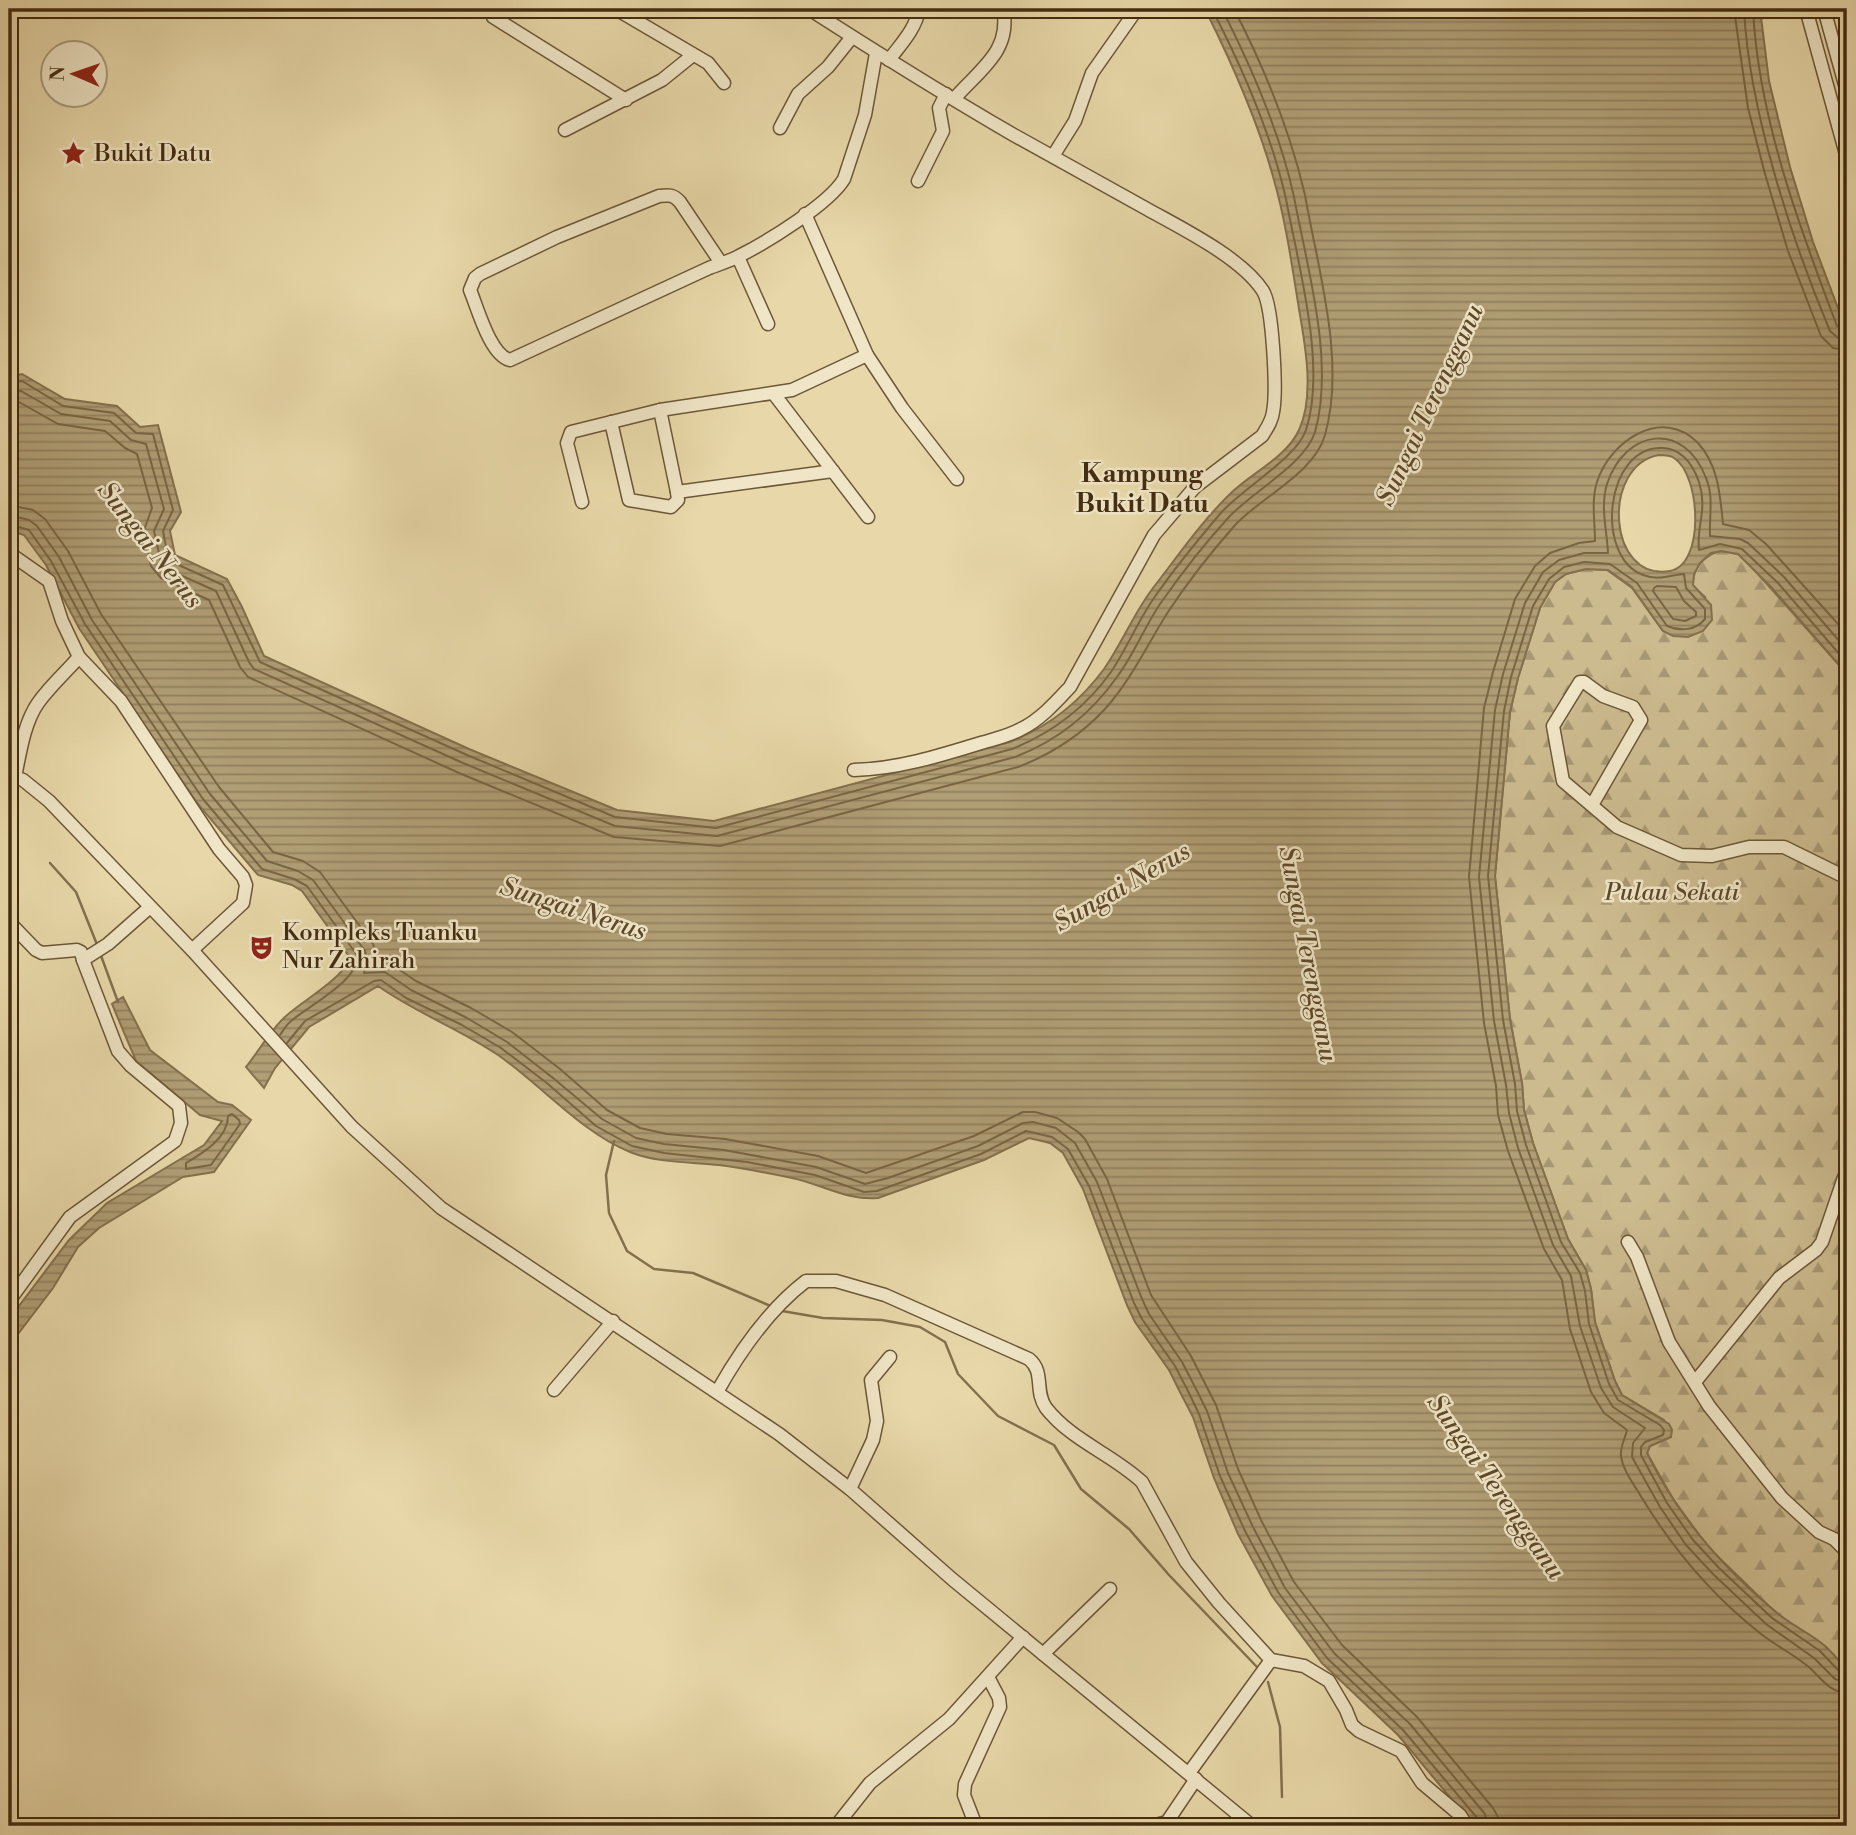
<svg xmlns="http://www.w3.org/2000/svg" width="1856" height="1835" viewBox="0 0 1856 1835" font-family="'Libre Bodoni',serif">
<style>
.forest{fill:url(#forest-firs);stroke:#887450;stroke-width:2}
.water{fill:url(#water-rules);stroke:#84704d;stroke-width:2;fill-rule:evenodd}
.lines{fill:none;stroke-linecap:round;stroke-linejoin:round}
.shore{stroke:#7a6543;stroke-width:2}
.stream{stroke:#84704d;stroke-width:2.5}
.minor-casing{stroke:#6c5737;stroke-width:15}
.major-casing{stroke:#432c11;stroke-width:18}
.minor{stroke:#f0e6c7;stroke-width:12}
.major{stroke:#e8d8a9;stroke-width:16}
.labels{text-anchor:middle;dominant-baseline:central;stroke-width:5;stroke-linejoin:round;paint-order:stroke}
.poi-label{font-size:24px;fill:#432c11;stroke:#f0e6c7;text-anchor:start}
.park-label{font-size:24px;font-style:italic;fill:#5e492a;stroke:#f0e6c7}
.water-label{font-size:26px;font-style:italic;fill:#5e482a;stroke:#f0e6c7}
.neighbourhood-label{font-size:26px;font-weight:bold;fill:#432c11;stroke:#f0e6c7}
</style>
<defs>
<pattern id="forest-firs" width="22" height="20" patternUnits="userSpaceOnUse" patternTransform="scale(1.75)"><rect width="22" height="20" fill="#ccbb8f"/><path d="M5 1l3.5 6h-7zM16 11l3.5 6h-7z" fill="#a79873"/></pattern>
<pattern id="water-rules" width="6" height="5" patternUnits="userSpaceOnUse" patternTransform="scale(1.75)"><rect width="6" height="5" fill="#b09e75"/><path d="M0 2.5h6" fill="none" stroke="#91815f"/></pattern>
</defs>
<rect width="100%" height="100%" fill="#e8d8a9"/>
<filter id="stains"><feTurbulence type="fractalNoise" baseFrequency=".00286" numOctaves="4"/><feColorMatrix values="0 0 0 0 .2 0 0 0 0 .09 0 0 0 0 .02 0 0 0 .5 -.17"/></filter>
<radialGradient id="worn" r=".72"><stop offset=".6" stop-color="#630" stop-opacity="0"/><stop offset="1" stop-color="#630" stop-opacity=".3"/></radialGradient>
<path class="forest" d="M 1721,551 L 1738,554 L 1749,564 L 1847,674 L 1847,1670 L 1824,1646 L 1776,1613 L 1708,1547 L 1673,1499 L 1647,1453 L 1650,1446 L 1671,1437 L 1664,1420 L 1622,1395 L 1615,1381 L 1595,1322 L 1591,1289 L 1586,1270 L 1568,1239 L 1533,1143 L 1524,1110 L 1522,1083 L 1510,1019 L 1495,876 L 1510,712 L 1518,678 L 1540,608 L 1555,582 L 1566,574 L 1586,569 L 1607,570 L 1632,588 L 1663,631 L 1705,597 L 1693,586 C 1692,568 1704,555 1721,551 Z"/>
<g class="water">
<path d="M 1205,9 L 1760,9 L 1769,81 L 1790,167 L 1813,242 L 1847,332 L 1847,674 L 1772,588 L 1738,554 L 1721,551 L 1711,553 L 1700,563 L 1694,574 L 1693,585 L 1711,605 L 1712,620 L 1703,631 L 1688,637 L 1673,636 L 1663,631 L 1632,587 L 1608,570 L 1586,569 L 1566,574 L 1555,582 L 1540,608 L 1518,678 L 1510,712 L 1495,876 L 1510,1019 L 1522,1083 L 1524,1110 L 1533,1143 L 1568,1239 L 1586,1270 L 1591,1289 L 1595,1322 L 1615,1381 L 1622,1395 L 1669,1424 L 1672,1430 L 1671,1437 L 1650,1446 L 1647,1453 C 1677,1515 1723,1568 1776,1612 C 1791,1625 1810,1633 1825,1646 C 1833,1653 1840,1662 1847,1670 L 1847,1826 L 1474,1826 L 1398,1735 L 1322,1663 L 1272,1596 L 1238,1534 L 1214,1478 L 1193,1417 L 1181,1394 L 1169,1370 L 1135,1322 L 1127,1305 L 1083,1189 L 1063,1153 L 1050,1143 L 1029,1138 L 984,1160 L 878,1198 C 848,1201 821,1184 792,1178 C 768,1173 743,1168 719,1165 C 690,1162 657,1163 630,1152 C 582,1133 540,1084 498,1055 C 460,1029 416,1013 378,986 L 309,1027 L 275,1068 L 264,1088 L 246,1067 C 259,1051 271,1029 286,1016 C 309,996 334,985 351,959 L 302,891 L 292,885 L 258,875 L 197,803 L 79,628 L 46,565 L 24,535 L 9,530 L 9,377 L 22,374 L 65,399 L 117,406 L 140,427 L 158,425 L 181,512 L 170,531 L 175,555 L 227,579 L 242,607 L 264,656 L 469,749 L 617,810 L 714,821 L 1010,742 C 1048,727 1079,703 1104,669 C 1122,643 1134,613 1153,588 C 1178,556 1201,522 1230,494 C 1251,473 1286,458 1299,430 C 1315,396 1305,344 1299,309 C 1292,266 1286,222 1274,180 C 1258,121 1232,63 1205,9 ZM 1659,455 C 1664,455 1670,455 1674,458 C 1701,475 1705,565 1670,571 C 1607,582 1601,465 1659,455 Z"/>
<polygon points="123,997 150,1050 218,1102 232,1105 251,1120 214,1172 183,1177 99,1228 78,1247 53,1288 18,1334 9,1326 9,1319 69,1240 107,1203 204,1145 222,1121 200,1115 136,1061 112,1004"/>
</g>
<g class="lines">
<g class="shore">
<polyline points="1734,9 1748,108 1765,174 1788,251 1821,336 1833,348 1847,350"/>
<path d="M 1744,9 C 1749,110 1791,238 1830,331 L 1838,338 L 1847,340"/>
<path d="M 1753,9 C 1758,116 1799,226 1837,326 L 1842,330 L 1847,331"/>
<path d="M 9,383 L 22,381 L 63,406 L 114,413 L 136,433 L 153,434 L 173,510 L 163,531 L 168,557 L 172,562 L 223,585 L 260,662 L 467,755 L 615,817 L 716,828 L 1012,749 C 1052,733 1086,707 1111,672 C 1127,648 1138,621 1154,598 C 1174,569 1197,541 1220,514 C 1241,489 1297,458 1306,430 C 1327,367 1298,264 1286,199 C 1271,133 1243,69 1212,9"/>
<path d="M 9,392 L 21,391 L 61,414 L 110,421 L 131,440 L 146,444 L 164,509 L 154,531 L 161,562 L 169,570 L 216,591 L 249,662 L 254,669 L 463,763 L 615,826 L 717,836 L 1015,757 C 1057,741 1090,715 1117,677 C 1134,654 1144,628 1160,604 C 1181,574 1205,543 1229,517 C 1252,492 1306,463 1315,432 C 1335,362 1307,267 1294,197 C 1280,132 1252,68 1222,9"/>
<path d="M 9,403 L 19,402 L 58,424 L 105,431 L 125,448 L 137,454 L 152,508 L 144,530 L 151,566 L 161,578 L 209,600 L 240,667 L 248,677 L 459,773 L 614,837 L 720,846 L 1018,767 C 1052,754 1080,736 1105,709 C 1131,680 1147,645 1168,612 C 1187,583 1213,550 1236,524 C 1262,497 1315,472 1325,435 C 1346,361 1318,270 1305,195 C 1290,131 1264,67 1234,9"/>
<polyline points="9,505 33,510 45,519 68,551 101,614 219,787 273,852 303,861 320,872 373,944 378,959 391,964 416,981 471,1008 512,1032 560,1069 607,1110 640,1128 667,1134 725,1139 818,1156 866,1173 974,1136 1023,1112 1035,1112 1057,1118 1078,1132 1085,1139 1107,1179 1151,1295 1191,1356 1216,1405 1238,1469 1262,1522 1294,1582 1342,1645 1417,1717 1493,1808 1498,1817 1499,1826"/>
<polyline points="9,515 29,520 37,526 59,557 92,620 210,794 267,861 298,871 313,880 365,951 367,959 364,973 385,972 411,990 467,1018 507,1042 553,1078 602,1119 636,1138 664,1144 724,1150 816,1167 865,1184 888,1178 978,1146 1023,1123 1033,1122 1056,1128 1075,1143 1097,1182 1142,1299 1149,1314 1182,1362 1195,1387 1207,1411 1228,1473 1253,1527 1285,1588 1334,1653 1410,1724 1485,1814 1488,1826"/>
<path d="M 9,524 L 29,530 L 51,561 L 85,624 L 203,799 L 262,869 L 294,879 L 307,886 L 357,955 C 361,980 306,1007 290,1022 C 286,1025 283,1031 280,1035"/>
<polygon points="1657,586 1676,587 1684,601 1696,612 1696,616 1685,621 1673,619 1653,591 1654,588"/>
<path d="M 1847,634 L 1766,544 L 1749,530 L 1723,524 C 1720,496 1719,466 1698,443 C 1662,406 1610,441 1597,482 C 1591,501 1595,522 1595,541 L 1579,543 L 1550,553 L 1535,566 L 1515,599 L 1493,672 L 1484,708 L 1469,877 L 1484,1023 L 1496,1086 L 1498,1115 L 1508,1151 L 1544,1249 L 1562,1280 L 1570,1329 L 1591,1392 L 1604,1413 L 1627,1430 C 1625,1439 1620,1446 1621,1456 C 1623,1471 1635,1486 1642,1498 C 1673,1549 1714,1597 1761,1634 C 1775,1645 1791,1653 1805,1664 C 1820,1675 1827,1692 1847,1693"/>
<path d="M 1847,650 L 1784,577 L 1748,543 L 1740,539 L 1710,536 C 1709,516 1714,497 1706,478 C 1684,420 1625,429 1607,484 C 1600,507 1607,530 1608,553 L 1584,553 L 1559,560 L 1543,572 L 1525,603 L 1503,674 L 1495,710 L 1479,877 L 1494,1021 L 1506,1085 L 1509,1113 L 1518,1148 L 1553,1245 L 1571,1276 L 1580,1326 L 1601,1388 L 1613,1407 L 1645,1428 L 1633,1443 L 1632,1457 L 1660,1507 L 1686,1545 L 1713,1574 L 1766,1624 L 1814,1658 L 1835,1679 L 1847,1683"/>
<path d="M 1847,663 L 1778,583 L 1742,549 L 1720,544 L 1699,550 C 1696,527 1708,510 1699,482 C 1693,465 1682,449 1663,448 C 1605,445 1594,557 1643,575 C 1660,581 1670,575 1684,574 L 1686,588 L 1705,609 L 1705,619 C 1696,630 1681,632 1667,626 L 1637,583 L 1610,564 L 1584,562 L 1564,567 L 1549,579 L 1533,606 L 1511,677 L 1504,711 L 1488,876 L 1503,1020 L 1515,1084 L 1517,1111 L 1526,1145 L 1561,1242 L 1580,1273 L 1585,1291 L 1589,1324 L 1609,1384 L 1618,1400 L 1660,1425 L 1664,1430 L 1663,1435 L 1645,1442 L 1641,1447 L 1641,1455 L 1667,1503 L 1693,1540 L 1719,1568 L 1772,1618 L 1820,1651 L 1840,1672 L 1847,1674"/>
<polyline points="287,1043 305,1021 374,981 381,980 406,998 462,1025 501,1048 548,1084 596,1126 632,1146 664,1153 747,1162 815,1175 864,1192 877,1191 981,1154 1026,1131 1052,1137 1068,1149 1089,1186 1134,1303 1142,1319 1175,1366 1188,1391 1199,1414 1220,1476 1245,1531 1278,1592 1327,1658 1403,1730 1478,1819 1479,1826"/>
<path d="M 232,1114 L 239,1120 L 240,1124 L 211,1165 L 186,1169 L 186,1163 C 203,1153 228,1138 228,1116 Z"/>
</g>
<g class="stream">
<polyline points="50,863 76,892 98,947"/>
<polyline points="100,953 118,1002"/>
<polyline points="614,1141 606,1175 609,1213 627,1251 654,1269 693,1273 773,1307"/>
<polyline points="782,1311 823,1318 882,1320 920,1327 945,1342 958,1374 998,1416 1054,1445 1081,1489 1129,1529 1169,1575 1257,1667"/>
<polyline points="1268,1682 1280,1727 1282,1797"/>
</g>
<defs>
<g id="minor">
<polyline points="505,9 493,17 626,100"/>
<polyline points="616,9 708,63 724,83"/>
<path d="M 809,9 C 876,52 943,94 1012,134 C 1057,159 1102,184 1147,209 C 1181,228 1242,258 1263,291 C 1273,307 1277,392 1273,412 C 1272,421 1267,428 1262,436 L 1195,487 L 1154,535 L 1070,687 C 1056,702 1040,720 1021,729 C 1009,736 994,739 981,743 C 939,756 897,769 854,770"/>
<polyline points="1806,9 1847,158"/>
<polyline points="1824,9 1847,92"/>
<path d="M 889,60 C 900,45 916,29 919,9"/>
<path d="M 954,99 C 979,70 1012,51 1003,9"/>
<polyline points="780,128 798,94 828,67 852,37"/>
<polyline points="565,130 662,80 693,55"/>
<polyline points="1053,156 1075,121 1092,73 1137,9"/>
<polyline points="918,181 943,131 939,108 946,94"/>
<polyline points="805,214 867,355 902,408 957,479"/>
<polyline points="738,257 768,324"/>
<path d="M 721,263 L 680,202 C 673,194 668,195 659,196 L 557,237 L 480,274 L 475,278 L 470,290 C 478,309 490,355 510,360 L 709,268 C 719,264 730,261 739,256 C 767,242 829,204 844,179 L 865,115 L 876,53"/>
<polyline points="774,394 868,517"/>
<polyline points="611,422 629,500 671,507 678,500 677,492 660,410"/>
<polyline points="677,492 833,471"/>
<polyline points="582,502 567,443 571,432 660,410 792,390 867,355"/>
<polyline points="9,553 49,581 62,621 79,657 121,701 219,849 243,877 246,885 243,903 192,950"/>
<polyline points="9,775 23,780 49,801 192,950 352,1127 441,1208 779,1434 850,1489 952,1579 1252,1826"/>
<path d="M 15,777 C 20,753 24,723 38,703 C 50,686 66,672 79,657"/>
<polyline points="1592,805 1641,720 1633,707 1603,696 1584,682 1580,682 1553,726 1563,781 1617,827 1681,855 1712,856 1749,847 1784,847 1847,878"/>
<polyline points="9,922 36,950 42,953 77,950 81,952 83,960"/>
<polyline points="1628,1242 1637,1257 1669,1342 1709,1406 1782,1498 1819,1532 1834,1539 1847,1552"/>
<polyline points="9,1301 70,1217 175,1141 181,1123 179,1106 131,1066 118,1051 83,960 108,944 150,907"/>
<polyline points="1695,1382 1779,1278 1816,1250 1822,1242 1847,1169"/>
<polyline points="554,1390 613,1321"/>
<path d="M 717,1392 C 740,1351 768,1310 806,1281 L 836,1281 L 885,1295 L 1029,1359 C 1045,1372 1034,1391 1046,1408 C 1072,1441 1112,1454 1142,1482 L 1186,1562 L 1219,1603 L 1271,1660 L 1304,1666 L 1329,1681 L 1346,1710 L 1352,1725 L 1359,1731 L 1401,1751 L 1422,1783 L 1460,1815 L 1467,1826"/>
<polyline points="850,1489 873,1440 877,1421 871,1380 890,1357"/>
<polyline points="1043,1654 1110,1589"/>
<polyline points="1189,1773 1271,1660"/>
<polyline points="836,1826 870,1783 949,1719 1023,1637"/>
<polyline points="976,1826 964,1795 965,1784 1000,1707 999,1698 988,1677"/>
<polyline points="1152,1826 1167,1822 1196,1779"/>
</g>
<polyline id="major" points="1844,1826 1847,1823"/>
</defs>
<use href="#minor" class="minor-casing"/>
<use href="#major" class="major-casing"/>
<use href="#minor" class="minor"/>
<use href="#major" class="major"/>
</g>
<defs>
<symbol id="sight-bare" viewBox="-9 -9 18 18"><path d="M0-6L1.8-2.2L6-1.7L2.9 1.2L3.7 5.4L0 3.3L-3.7 5.4L-2.9 1.2L-6-1.7L-1.8-2.2Z" fill="#8f2418" stroke="#f0e6c7" stroke-width="2.5" paint-order="stroke"/></symbol>
<symbol id="theatre-bare" viewBox="-9 -9 18 18"><path d="M-5-5.5Q0-4 5-5.5V0Q5 5 0 6Q-5 5-5 0ZM-3.3-2.5H-1v1.5H-3.3ZM1-2.5H3.3v1.5H1ZM-2.8 1Q0 5.5 2.8 1Z" fill="#8f2418" stroke="#f0e6c7" stroke-width="2.5" paint-order="stroke"/></symbol>
</defs>
<g fill-rule="evenodd">
<use href="#sight-bare" x="56" y="136" width="35" height="35"/>
<use href="#theatre-bare" x="244" y="930" width="35" height="35"/>
</g>
<g class="labels">
<g class="poi-label">
<text x="94" y="154">Bukit Datu</text>
<text x="282" y="933">Kompleks Tuanku<tspan x="282" dy="28">Nur Zahirah</tspan></text>
</g>
<g class="park-label">
<text x="1672" y="893">Pulau Sekati</text>
</g>
<g class="water-label">
<text transform="translate(1430 405) rotate(-65)">Sungai Terengganu</text>
<text transform="translate(150 545) rotate(52)">Sungai Nerus</text>
<text transform="translate(1122 887) rotate(-30)">Sungai Nerus</text>
<text transform="translate(573 909) rotate(18)">Sungai Nerus</text>
<text transform="translate(1308 954) rotate(79)">Sungai Terengganu</text>
<text transform="translate(1496 1487) rotate(55)">Sungai Terengganu</text>
</g>
<g class="neighbourhood-label">
<text x="1142" y="474">Kampung<tspan x="1142" dy="30">Bukit Datu</tspan></text>
</g>
</g>
<rect width="1856" height="1835" fill="none" stroke="#e8d8a9" stroke-width="35"/>
<rect x="10" y="10" width="1835" height="1814" fill="none" stroke="#432c11" stroke-width="3.5"/>
<rect x="18" y="18" width="1821" height="1800" fill="none" stroke="#432c11" stroke-width="2"/>
<g transform="translate(74 74) rotate(272)"><circle r="33" fill="#f0e6c7" stroke="#ab9c7e" stroke-width="2"/>
<path d="M0-5L12 26L0 18L-12 26Z" fill="#8f2418"/>
<text y="-10" font-size="19" font-weight="bold" text-anchor="middle" fill="#432c11">N</text>
</g>
<rect width="100%" height="100%" filter="url(#stains)"/>
<rect width="100%" height="100%" fill="url(#worn)"/>
</svg>
